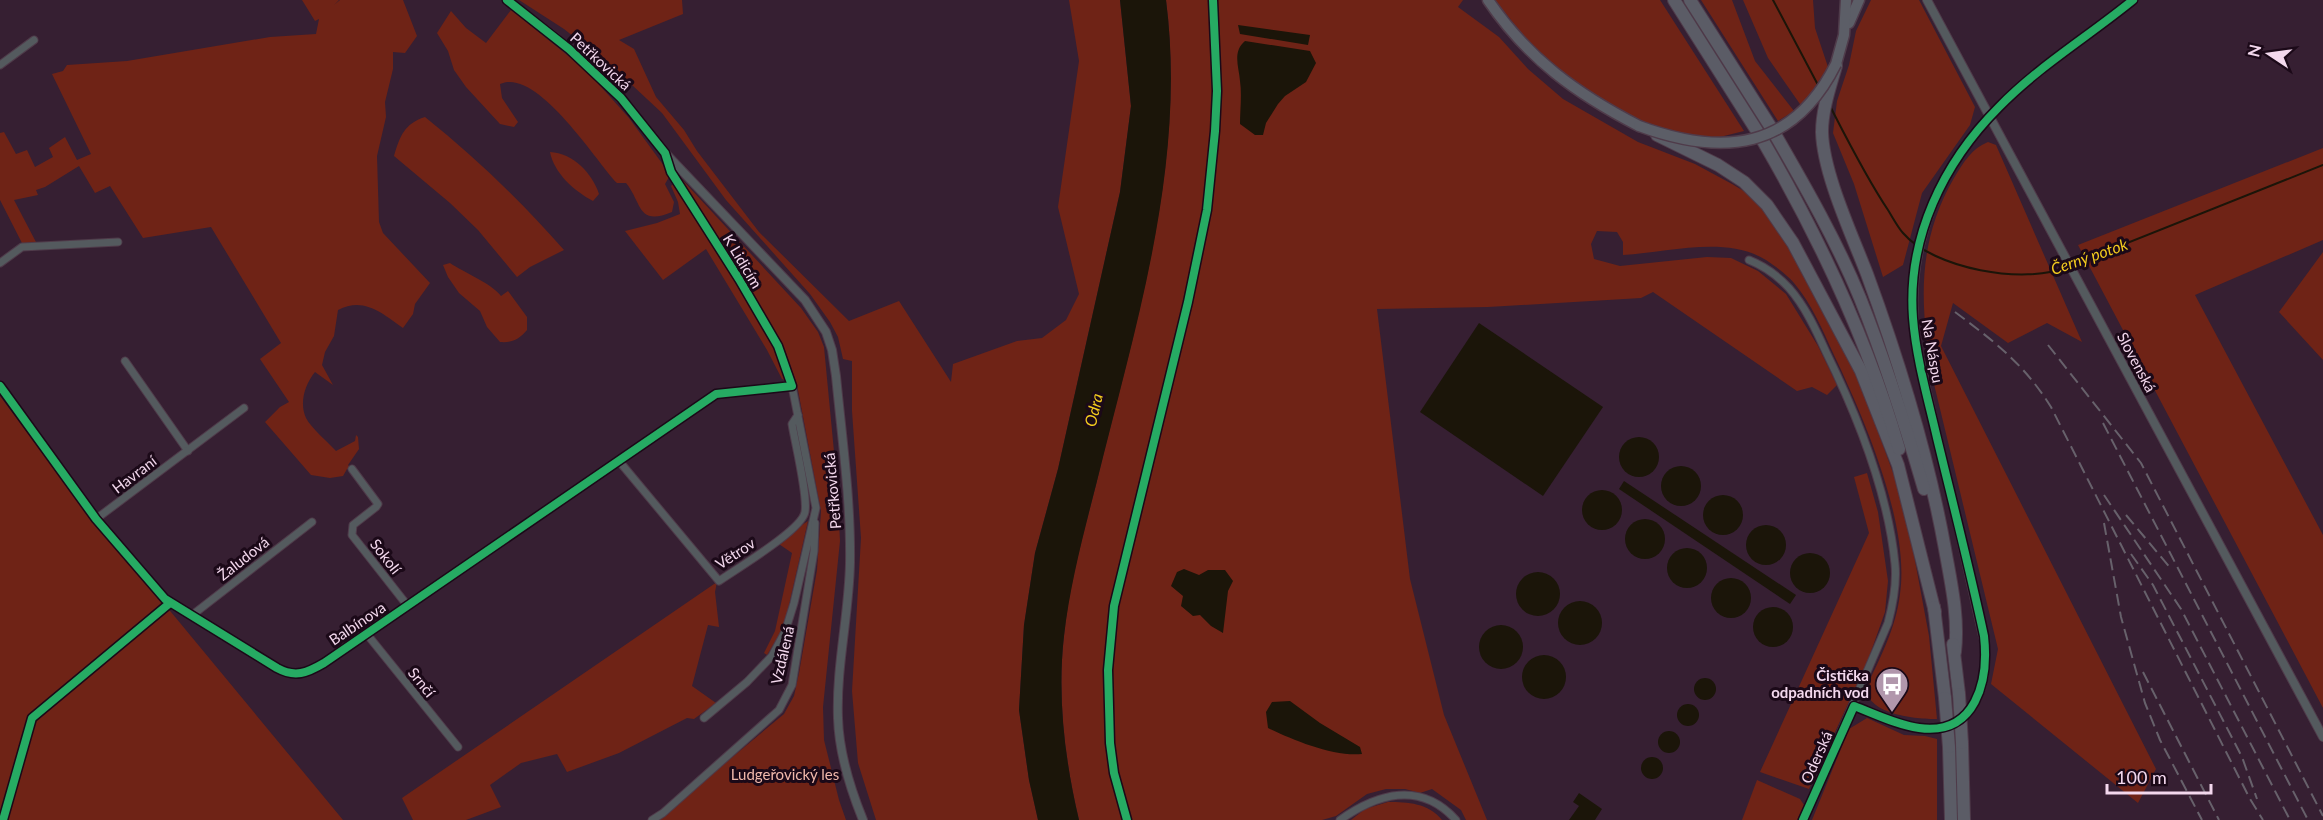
<svg xmlns="http://www.w3.org/2000/svg" width="2323" height="820" viewBox="0 0 2323 820" font-family="Lato,sans-serif">
<style>
.green{fill:#6f2316}
.water{fill:#1b1509}
.lines{fill:none;stroke-linecap:round;stroke-linejoin:round}
.stream{stroke:#1b1509;stroke-width:2}
.minor-casing{stroke:#4f3b4a;stroke-width:9}
.tertiary-casing{stroke:#4f3b4a;stroke-width:10}
.trunk-casing{stroke:#4f3b4a;stroke-width:13}
.motorway-casing{stroke:#4f3b4a;stroke-width:14}
.minor{stroke:#545a5e;stroke-width:7}
.tertiary{stroke:#545a5e;stroke-width:8}
.trunk{stroke:#5c5e67;stroke-width:10}
.motorway{stroke:#5b5c66;stroke-width:12}
.rail{stroke:#67616b;stroke-width:2;stroke-dasharray:12 6;stroke-linecap:butt}
.trunk-bridge-casing{stroke:#4f3b4a;stroke-width:13;stroke-linecap:butt}
.motorway-bridge-casing{stroke:#4f3b4a;stroke-width:14;stroke-linecap:butt}
.trunk-bridge{stroke:#5c5e67;stroke-width:10}
.motorway-bridge{stroke:#5b5c66;stroke-width:12}
.cycleway-casing{stroke:#1b0918;stroke-width:11}
.cycleway{stroke:#26ab63;stroke-width:8}
.labels{text-anchor:middle;dominant-baseline:central;stroke-width:6;stroke-linejoin:round;paint-order:stroke}
.street-label{font-size:15px;fill:#f3d8ed;stroke:#1b0918}
.poi-label{font-size:15px;font-weight:bold;fill:#f3d8ed;stroke:#1b0918;text-anchor:end}
.park-label{font-size:15px;fill:#f0b8ab;stroke:#1b0918}
.water-label{font-size:16px;font-style:italic;fill:#f3cb1e;stroke:#1b0918}
</style>
<rect width="100%" height="100%" fill="#361f32"/>
<g class="green">
<path d="M 302,0 L 339,0 L 334,5 L 340,0 L 403,0 L 417,36 L 405,53 L 393,52 L 393,69 L 385,102 L 386,117 L 377,156 L 379,222 L 383,233 L 430,283 L 415,304 L 413,314 L 403,328 C 383,314 364,296 338,310 L 334,336 L 325,352 L 322,365 L 333,385 L 315,372 C 305,384 299,403 306,418 C 311,428 328,442 336,451 L 355,441 L 356,435 L 358,437 L 359,449 L 348,465 L 351,468 L 347,469 L 343,476 L 330,478 L 311,475 L 265,422 L 280,407 L 289,402 L 260,359 L 281,343 L 211,227 L 143,238 L 110,186 L 95,193 L 79,166 L 45,187 L 36,190 L 38,195 L 14,200 L 37,244 L 23,245 L 0,200 L 0,133 L 4,132 L 16,154 L 27,150 L 35,167 L 53,157 L 49,148 L 65,137 L 77,160 L 91,154 L 52,74 L 63,71 L 67,65 L 127,61 L 270,37 L 316,34 L 319,19 L 315,21 Z"/>
<polygon points="519,0 682,0 683,14 619,40 634,49 656,97 684,130 697,151 759,232 849,321 899,301 951,382 953,364 1017,341 1042,338 1066,320 1079,294 1058,207 1079,61 1069,0 1120,0 1131,106 1120,192 1058,469 1035,553 1024,625 1019,710 1029,780 1038,820 876,820 858,763 852,691 861,538 852,411 852,361 843,359 838,337 830,322 810,294 726,200 662,113 617,71 564,29"/>
<path d="M 1166,0 L 1463,0 L 1458,7 L 1499,37 L 1528,69 L 1563,99 L 1638,142 L 1695,164 L 1732,184 L 1747,193 L 1770,217 L 1831,320 L 1861,385 L 1896,481 L 1913,550 L 1929,636 L 1937,719 C 1916,719 1868,715 1866,688 C 1880,658 1896,628 1900,594 C 1910,524 1864,418 1834,355 C 1823,331 1812,304 1794,283 C 1787,275 1775,266 1766,260 C 1725,235 1668,253 1623,255 L 1623,242 L 1617,232 L 1597,231 L 1591,244 L 1594,259 L 1620,266 L 1707,257 L 1731,258 L 1758,271 L 1786,294 L 1818,346 L 1837,385 L 1827,395 L 1812,387 L 1797,391 L 1653,292 L 1641,298 L 1488,307 L 1377,309 L 1410,579 L 1444,715 L 1487,820 L 1466,820 L 1461,810 L 1432,789 L 1420,793 L 1405,789 L 1386,789 L 1367,794 L 1336,816 L 1322,820 L 1079,820 C 1065,761 1057,697 1064,636 C 1069,585 1083,535 1096,485 C 1134,327 1187,165 1166,0 Z"/>
<polygon points="1495,0 1660,0 1744,131 1716,138 1692,137 1656,128 1619,112 1576,85 1526,39"/>
<polygon points="1701,0 1732,0 1755,61 1794,111 1778,121"/>
<polygon points="1743,0 1813,0 1815,28 1828,67 1802,107 1768,58"/>
<polygon points="1871,0 1919,0 1975,107 1970,125 1922,193 1903,265 1883,277 1854,184 1833,133 1837,101 1849,65 1856,31"/>
<path d="M 511,10 L 586,70 L 629,118 L 664,166 L 669,177 L 665,184 L 674,202 L 672,212 C 637,227 642,202 626,183 L 617,183 C 595,160 537,67 500,84 L 502,98 L 518,122 L 514,127 L 500,124 L 466,87 L 454,70 L 448,51 L 437,33 L 451,11 L 466,28 L 486,43 Z"/>
<path d="M 425,117 C 476,158 521,201 564,250 L 530,267 L 517,277 L 478,230 L 450,203 L 394,156 C 400,136 404,124 425,117 Z"/>
<path d="M 1988,142 L 1996,145 L 2082,342 L 2047,323 L 2008,343 L 1953,303 L 1941,346 L 2156,769 L 2138,803 L 1991,684 L 1998,649 L 1934,384 C 1920,311 1915,245 1954,178 C 1963,163 1972,148 1988,142 Z"/>
<polygon points="2323,148 2323,240 2195,295 2323,535 2323,708 2078,245"/>
<path d="M 550,152 C 573,153 592,173 599,194 L 593,201 C 574,191 554,173 550,152 Z"/>
<polygon points="676,173 801,308 818,332 824,347 837,483 840,541 823,707 824,740 839,800 846,820 657,820 784,714 794,696 799,673 817,570 821,511 797,385 785,350 769,321"/>
<path d="M 673,184 C 700,224 726,263 750,305 C 764,329 779,352 785,380 L 782,379 L 767,350 L 706,249 L 663,280 L 625,231 L 657,223 L 680,214 L 678,202 L 671,186 Z"/>
<polygon points="2323,252 2323,360 2279,312"/>
<path d="M 450,263 C 465,273 491,283 501,296 L 508,291 L 527,317 L 527,330 C 519,339 513,343 500,342 L 487,327 L 480,311 L 459,293 L 448,277 L 443,265 Z"/>
<polygon points="0,396 70,490 343,820 0,820"/>
<polygon points="1867,473 1878,512 1888,581 1885,612 1868,660 1809,789 1760,772 1869,533 1854,477"/>
<polygon points="808,521 784,627 767,655 764,653 775,631 792,553 776,542"/>
<polygon points="717,582 715,592 719,627 708,625 692,686 716,703 694,719 687,718 619,753 567,772 557,754 521,763 490,785 501,807 466,820 413,820 402,798"/>
<polygon points="1867,718 1904,735 1925,736 1937,739 1937,820 1812,820 1849,729"/>
<polygon points="1757,780 1800,799 1804,805 1797,820 1742,820"/>
<path d="M 1388,802 C 1408,802 1428,803 1442,820 L 1351,820 L 1365,809 Z"/>
</g>
<g class="water">
<path d="M 1120,0 L 1166,0 C 1187,163 1136,324 1097,481 C 1084,532 1070,584 1064,636 C 1057,697 1065,761 1079,820 L 1038,820 L 1029,780 L 1019,710 L 1024,625 L 1035,553 L 1058,469 L 1120,192 L 1131,106 Z"/>
<polygon points="1238,25 1310,35 1308,45 1240,34"/>
<path d="M 1245,41 L 1310,51 L 1316,63 L 1306,82 L 1285,96 L 1278,104 L 1266,123 L 1263,135 L 1255,135 L 1240,124 C 1240,110 1242,95 1240,81 C 1239,67 1232,52 1245,41 Z"/>
<polygon points="1479,323 1603,407 1543,496 1420,412"/>
<circle cx="1639" cy="457" r="20"/>
<circle cx="1681" cy="486" r="20"/>
<polygon points="1624,481 1796,595 1790,604 1619,489"/>
<circle cx="1602" cy="510" r="20"/>
<circle cx="1723" cy="515" r="20"/>
<circle cx="1645" cy="539" r="20"/>
<circle cx="1766" cy="545" r="20"/>
<circle cx="1687" cy="568" r="20"/>
<circle cx="1810" cy="573" r="20"/>
<polygon points="1184,569 1199,575 1208,570 1225,570 1233,581 1228,591 1223,633 1211,626 1200,615 1193,616 1181,606 1183,596 1171,586 1177,572"/>
<circle cx="1538" cy="594" r="22"/>
<circle cx="1731" cy="598" r="20"/>
<circle cx="1580" cy="623" r="22"/>
<circle cx="1773" cy="627" r="20"/>
<circle cx="1501" cy="647" r="22"/>
<circle cx="1544" cy="677" r="22"/>
<circle cx="1705" cy="689" r="11"/>
<path d="M 1290,701 L 1320,723 L 1360,747 L 1362,754 C 1334,757 1293,740 1268,728 L 1266,712 L 1272,702 Z"/>
<circle cx="1688" cy="715" r="11"/>
<circle cx="1669" cy="742" r="11"/>
<circle cx="1652" cy="768" r="11"/>
<polygon points="1579,793 1602,809 1595,820 1569,820 1579,806 1573,802"/>
</g>
<g class="lines">
<g class="stream">
<polyline points="1773,0 1818,85"/>
<path d="M 1830,106 C 1848,141 1866,177 1888,210 C 1893,218 1897,226 1903,233 C 1934,269 2024,285 2067,267"/>
<polyline points="2072,265 2323,165"/>
</g>
<defs>
<g id="minor">
<polyline points="0,65 34,40"/>
<polyline points="665,153 671,172 739,279 778,346 792,386 816,508 794,603 785,632 772,656 747,682 704,718"/>
<path d="M 1749,260 C 1764,266 1778,276 1789,288 C 1805,306 1816,330 1826,352 C 1858,417 1888,491 1895,564 C 1897,584 1893,604 1888,623 L 1803,820"/>
<polyline points="0,263 22,247 118,242"/>
<polyline points="125,361 188,451"/>
<path d="M 0,386 L 96,519 L 165,599 L 277,668 C 295,678 307,673 324,663 L 716,394 L 792,386"/>
<path d="M 619,461 L 719,581 C 736,569 802,530 805,512 C 808,495 795,443 792,424 L 798,415"/>
<polyline points="352,469 378,504 376,507 353,525 352,535 407,605"/>
<polyline points="96,519 244,408"/>
<polyline points="191,616 312,522"/>
<polyline points="366,633 458,747"/>
<path d="M 1854,706 C 1882,717 1910,731 1941,728"/>
<path d="M 1967,712 C 1985,695 1986,670 1985,647 L 1917,346 C 1902,247 1941,158 2014,93 C 2052,59 2094,32 2133,0"/>
<polyline points="652,820 663,813 779,710 792,685 814,551 815,523"/>
<path d="M 1340,820 C 1378,793 1421,781 1456,820"/>
</g>
<g id="tertiary">
<path d="M 507,0 L 556,38 L 606,83 L 627,105 L 668,156 L 805,300 L 826,332 L 832,350 L 836,376 C 842,438 851,501 850,563 C 849,615 836,667 838,718 C 839,753 850,788 863,820"/>
<polyline points="1927,0 2323,737"/>
</g>
<g id="trunk">
<path d="M 1488,0 C 1528,59 1577,94 1639,126"/>
<polyline points="1849,23 1859,0"/>
<polyline points="1836,64 1844,35 1846,0"/>
</g>
<g id="motorway">
<polyline points="1674,0 1757,131"/>
<polyline points="1690,0 1770,126"/>
<path d="M 1836,66 C 1830,87 1822,110 1822,132 C 1823,173 1852,235 1867,274 C 1900,364 1928,455 1945,549 C 1951,583 1959,617 1955,652"/>
<polyline points="1657,135 1718,165 1744,182 1767,205 1793,243 1861,371 1898,465 1935,612"/>
<path d="M 1776,136 C 1806,188 1837,242 1860,298 C 1885,360 1905,424 1924,489"/>
<path d="M 1763,141 C 1820,239 1868,341 1899,449"/>
<polyline points="1934,607 1945,698"/>
<polyline points="1953,644 1959,694"/>
<polyline points="1962,743 1964,820"/>
<polyline points="1949,747 1951,820"/>
</g>
</defs>
<use href="#minor" class="minor-casing"/>
<use href="#tertiary" class="tertiary-casing"/>
<use href="#trunk" class="trunk-casing"/>
<use href="#motorway" class="motorway-casing"/>
<use href="#minor" class="minor"/>
<use href="#tertiary" class="tertiary"/>
<use href="#trunk" class="trunk"/>
<use href="#motorway" class="motorway"/>
<g class="rail">
<path d="M 1955,312 C 1995,342 2024,364 2051,407 L 2250,799 L 2263,820"/>
<polyline points="2048,345 2141,463 2323,816"/>
<polyline points="2103,423 2308,820"/>
<polyline points="2104,495 2181,609 2290,820"/>
<polyline points="2126,515 2172,570"/>
<polyline points="2104,523 2121,617 2145,703 2160,740 2202,820"/>
<polyline points="2131,554 2153,585 2242,757 2257,799"/>
<polyline points="2143,672 2219,820"/>
</g>
<defs>
<path id="trunk-bridge" d="M 1639,126 C 1723,157 1793,150 1836,64"/>
<g id="motorway-bridge">
<polyline points="1959,694 1962,743"/>
<polyline points="1945,698 1949,747"/>
</g>
</defs>
<use href="#trunk-bridge" class="trunk-bridge-casing"/>
<use href="#motorway-bridge" class="motorway-bridge-casing"/>
<use href="#trunk-bridge" class="trunk-bridge"/>
<use href="#motorway-bridge" class="motorway-bridge"/>
<defs>
<g id="cycleway">
<path d="M 0,386 L 96,519 L 165,599 L 277,668 C 295,678 307,673 324,663 L 716,394 L 792,386 L 778,346 L 739,279 L 671,172 L 665,153 L 621,98 L 569,49 L 507,0"/>
<polyline points="3,820 32,718 170,603"/>
<polyline points="1127,820 1114,773 1110,743 1108,670 1114,606 1188,302 1207,210 1215,131 1217,91 1213,0"/>
<path d="M 1803,820 L 1854,706 C 1875,714 1897,725 1919,728 C 1976,736 1989,681 1984,636 C 1970,570 1953,504 1937,438 C 1928,399 1916,358 1913,318 C 1907,238 1943,163 1999,107 C 2039,66 2089,36 2133,0"/>
</g>
</defs>
<use href="#cycleway" class="cycleway-casing"/>
<use href="#cycleway" class="cycleway"/>
</g>
<defs>
<symbol id="bus-pin" viewBox="-11 -11 22 30"><path d="M0 17L-7.5 6A9.5 9.5 0 1 1 7.5 6Z" fill="#b197ac" stroke="#1b0918"/><path d="M-5-6H5V4H4V6H2V4H-2V6H-4V4H-5ZM-3.5-4V0h7V-4ZM-3.5 1.2v1.5H-2V1.2ZM2 1.2v1.5H3.5V1.2Z" fill="#fff"/></symbol>
</defs>
<g fill-rule="evenodd">
<use href="#bus-pin" x="1873" y="665" width="38" height="52"/>
</g>
<g class="labels">
<g class="street-label">
<text transform="translate(601 61) rotate(43)">Petřkovická</text>
<text transform="translate(743 261) rotate(59)">K Lidicím</text>
<text transform="translate(1933 351) rotate(80)">Na Náspu</text>
<text transform="translate(2137 362) rotate(62)">Slovenská</text>
<text transform="translate(134 474) rotate(-37)">Havraní</text>
<text transform="translate(832 491) rotate(-95)">Petřkovická</text>
<text transform="translate(735 553) rotate(-33)">Větrov</text>
<text transform="translate(386 556) rotate(52)">Sokolí</text>
<text transform="translate(243 558) rotate(-38)">Žaludová</text>
<text transform="translate(357 623) rotate(-34)">Balbínova</text>
<text transform="translate(782 655) rotate(-77)">Vzdálená</text>
<text transform="translate(422 682) rotate(51)">Srnčí</text>
<text transform="translate(1816 757) rotate(-66)">Oderská</text>
</g>
<g class="poi-label">
<text x="1869" y="675">Čistička<tspan x="1869" dy="17">odpadních vod</tspan></text>
</g>
<g class="park-label">
<text x="785" y="774">Ludgeřovický les</text>
</g>
<g class="water-label">
<text transform="translate(2089 256) rotate(-19)">Černý potok</text>
<text transform="translate(1093 410) rotate(-77)">Odra</text>
</g>
</g>
<g transform="translate(2269 54) rotate(283)" stroke="#1b0918" stroke-width="4.5" paint-order="stroke">
<path d="M0-4.5L10 22L0 15L-10 22Z" fill="#f3d8ed"/>
<text y="-9" font-size="16" font-weight="bold" text-anchor="middle" fill="#f3d8ed">N</text>
</g>
<path d="M2107 784v9h104v-9" fill="none" stroke="#f3d8ed" stroke-width="3"/>
<text x="2116" y="784" font-size="18" fill="#f3d8ed" stroke="#1b0918" stroke-width="4.5" paint-order="stroke">100 m</text>
</svg>
